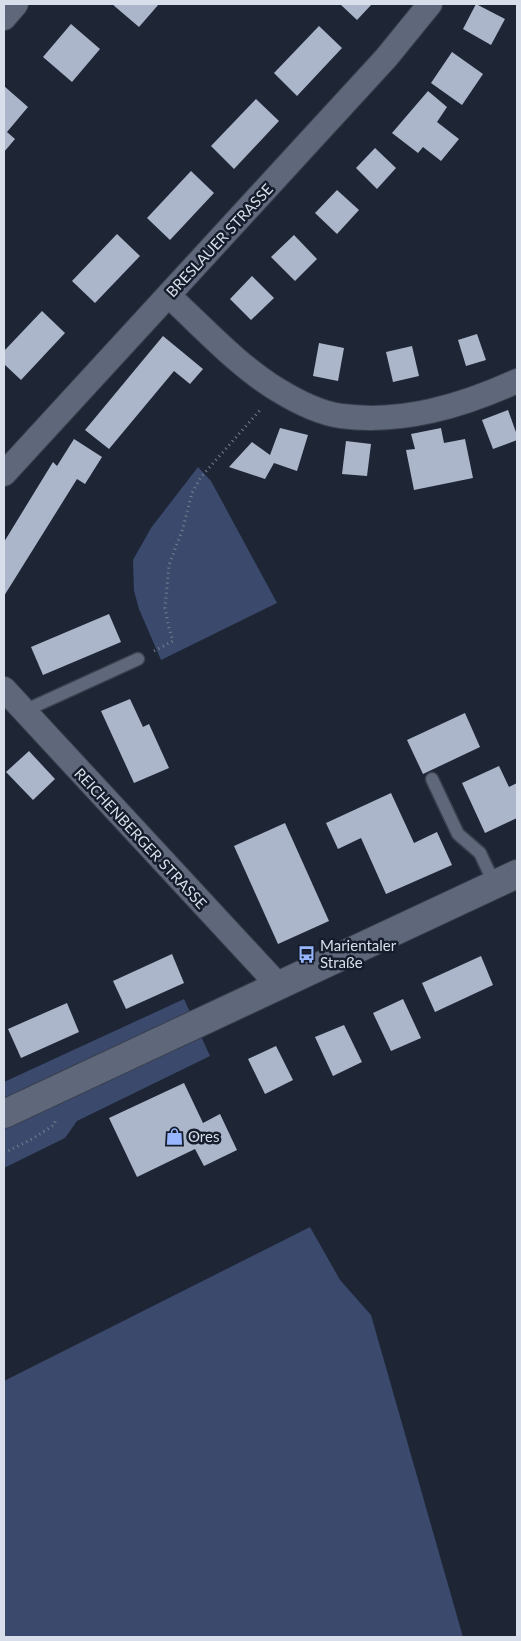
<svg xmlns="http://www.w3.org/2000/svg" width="521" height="1641" viewBox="0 0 521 1641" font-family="Lato,sans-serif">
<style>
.green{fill:#3a496c}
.building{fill:#acb6cb}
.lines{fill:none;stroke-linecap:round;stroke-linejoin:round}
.lane-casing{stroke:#3a404e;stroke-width:15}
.street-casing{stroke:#3a404e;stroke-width:26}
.secondary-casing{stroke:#3a404e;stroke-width:30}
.path{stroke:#79808e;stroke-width:3;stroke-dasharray:1 4;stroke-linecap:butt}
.lane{stroke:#5f677b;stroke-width:12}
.street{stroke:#5f677b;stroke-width:24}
.secondary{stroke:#5f677b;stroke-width:28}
.labels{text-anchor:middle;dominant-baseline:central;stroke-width:5;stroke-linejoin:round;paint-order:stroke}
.street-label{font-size:15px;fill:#d9dfea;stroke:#151c2c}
.poi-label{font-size:15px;fill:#d9dfea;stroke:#151c2c;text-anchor:start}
</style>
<rect width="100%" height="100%" fill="#1e2636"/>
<g class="green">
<polygon points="198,467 211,481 277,603 161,660 139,609 134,591 133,560 151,528"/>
<polygon points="184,999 210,1056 77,1121 65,1138 4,1168 4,1082"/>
<polygon points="310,1227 340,1280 371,1315 463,1637 4,1637 4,1381"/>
</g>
<g class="building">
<polygon points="112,4 159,4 139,27"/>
<polygon points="340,4 372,4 357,20"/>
<polygon points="476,4 505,19 491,45 463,29"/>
<polygon points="71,24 100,49 72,82 43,57"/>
<polygon points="319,26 342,48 297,96 274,73"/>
<polygon points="452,52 483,74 462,105 431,83"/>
<polygon points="4,86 28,107 7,132 15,139 4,152"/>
<polygon points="428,91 447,107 437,122 459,139 441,161 423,147 418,153 392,133"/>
<polygon points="256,99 279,121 234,169 211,146"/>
<polygon points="375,148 396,168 377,189 356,168"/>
<polygon points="191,171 214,193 170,240 147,218"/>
<polygon points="337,190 359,210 337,234 315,213"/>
<polygon points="117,234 140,256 95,303 72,281"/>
<polygon points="294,235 317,259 295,281 271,257"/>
<polygon points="252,276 274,298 251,320 230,299"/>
<polygon points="42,311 65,333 21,380 4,364 4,351"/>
<polygon points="477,334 486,360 466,366 458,340"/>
<polygon points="163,336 203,369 190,384 174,371 109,449 85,430"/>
<polygon points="319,343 344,348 338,381 313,376"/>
<polygon points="412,346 419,376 393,382 386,352"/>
<polygon points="508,410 517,435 517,440 493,449 482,420"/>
<polygon points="280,428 308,435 297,471 274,463 265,479 229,467 252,442 270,455"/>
<polygon points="441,428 444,443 465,439 473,478 414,490 406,450 415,449 411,434"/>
<polygon points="74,439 102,457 85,484 77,479 4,596 4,542 53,462 57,466"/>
<polygon points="346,441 371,444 367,476 342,474"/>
<polygon points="109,614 121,642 43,675 31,647"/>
<polygon points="130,699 143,727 149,724 169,768 134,783 101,711"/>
<polygon points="465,713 480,747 423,774 407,740"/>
<polygon points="29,751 55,779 33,800 6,772"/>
<polygon points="499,766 509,787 517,783 517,818 485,833 462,783"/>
<polygon points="391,793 414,843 437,832 452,865 386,894 361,838 338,849 326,823"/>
<polygon points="285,823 329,921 278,944 234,846"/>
<polygon points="172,954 184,983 126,1009 113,981"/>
<polygon points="481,956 493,985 435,1012 422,983"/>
<polygon points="403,999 421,1038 391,1051 373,1013"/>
<polygon points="67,1003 79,1032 21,1058 8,1029"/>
<polygon points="344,1025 362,1062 333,1076 315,1037"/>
<polygon points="276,1046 293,1080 265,1094 248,1059"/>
<polygon points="184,1083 203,1123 220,1114 237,1150 204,1166 195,1149 137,1177 109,1118"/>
</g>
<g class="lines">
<defs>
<g id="lane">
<polyline points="24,711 138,659"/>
<polyline points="432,779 458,834 480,853 495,885"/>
</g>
<g id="street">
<polyline points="4,18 16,4"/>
<path d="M 169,296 C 203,327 238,366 278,390 C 296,401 319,413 341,416 C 402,424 462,406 517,381"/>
<polyline points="4,474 386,58 430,4"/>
<polyline points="4,689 279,986"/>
</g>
<polyline id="secondary" points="4,1114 517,874"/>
</defs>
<use href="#lane" class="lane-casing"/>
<use href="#street" class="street-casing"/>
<use href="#secondary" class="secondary-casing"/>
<g class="path">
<polyline points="154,651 173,641 169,628 165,608 169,565 183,528 192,493 201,477 261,409"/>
<polyline points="4,1153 32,1139 54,1125 56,1119"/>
</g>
<use href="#lane" class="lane"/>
<use href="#street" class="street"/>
<use href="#secondary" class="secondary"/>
</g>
<defs>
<symbol id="bus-bare" viewBox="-9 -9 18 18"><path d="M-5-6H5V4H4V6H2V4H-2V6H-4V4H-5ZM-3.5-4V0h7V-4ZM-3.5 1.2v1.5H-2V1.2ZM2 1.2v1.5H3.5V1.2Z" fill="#97b6fd" stroke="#151c2c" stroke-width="2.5" paint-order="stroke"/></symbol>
<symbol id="shop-bare" viewBox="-9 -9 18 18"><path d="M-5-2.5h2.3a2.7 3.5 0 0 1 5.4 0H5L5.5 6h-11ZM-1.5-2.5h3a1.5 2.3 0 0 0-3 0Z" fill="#97b6fd" stroke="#151c2c" stroke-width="2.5" paint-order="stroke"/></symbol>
</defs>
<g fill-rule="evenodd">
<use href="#bus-bare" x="294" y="942" width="25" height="25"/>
<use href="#shop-bare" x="162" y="1124" width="25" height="25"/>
</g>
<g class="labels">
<g class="street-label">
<text transform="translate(219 240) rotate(-47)">BRESLAUER STRASSE</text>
<text transform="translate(141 838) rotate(47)">REICHENBERGER STRASSE</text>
</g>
<g class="poi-label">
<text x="320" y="945">Marientaler<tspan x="320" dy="17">Straße</tspan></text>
<text x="188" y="1136">Ores</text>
</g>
</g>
<rect width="521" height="1641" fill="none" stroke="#d9dfea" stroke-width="10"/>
</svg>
